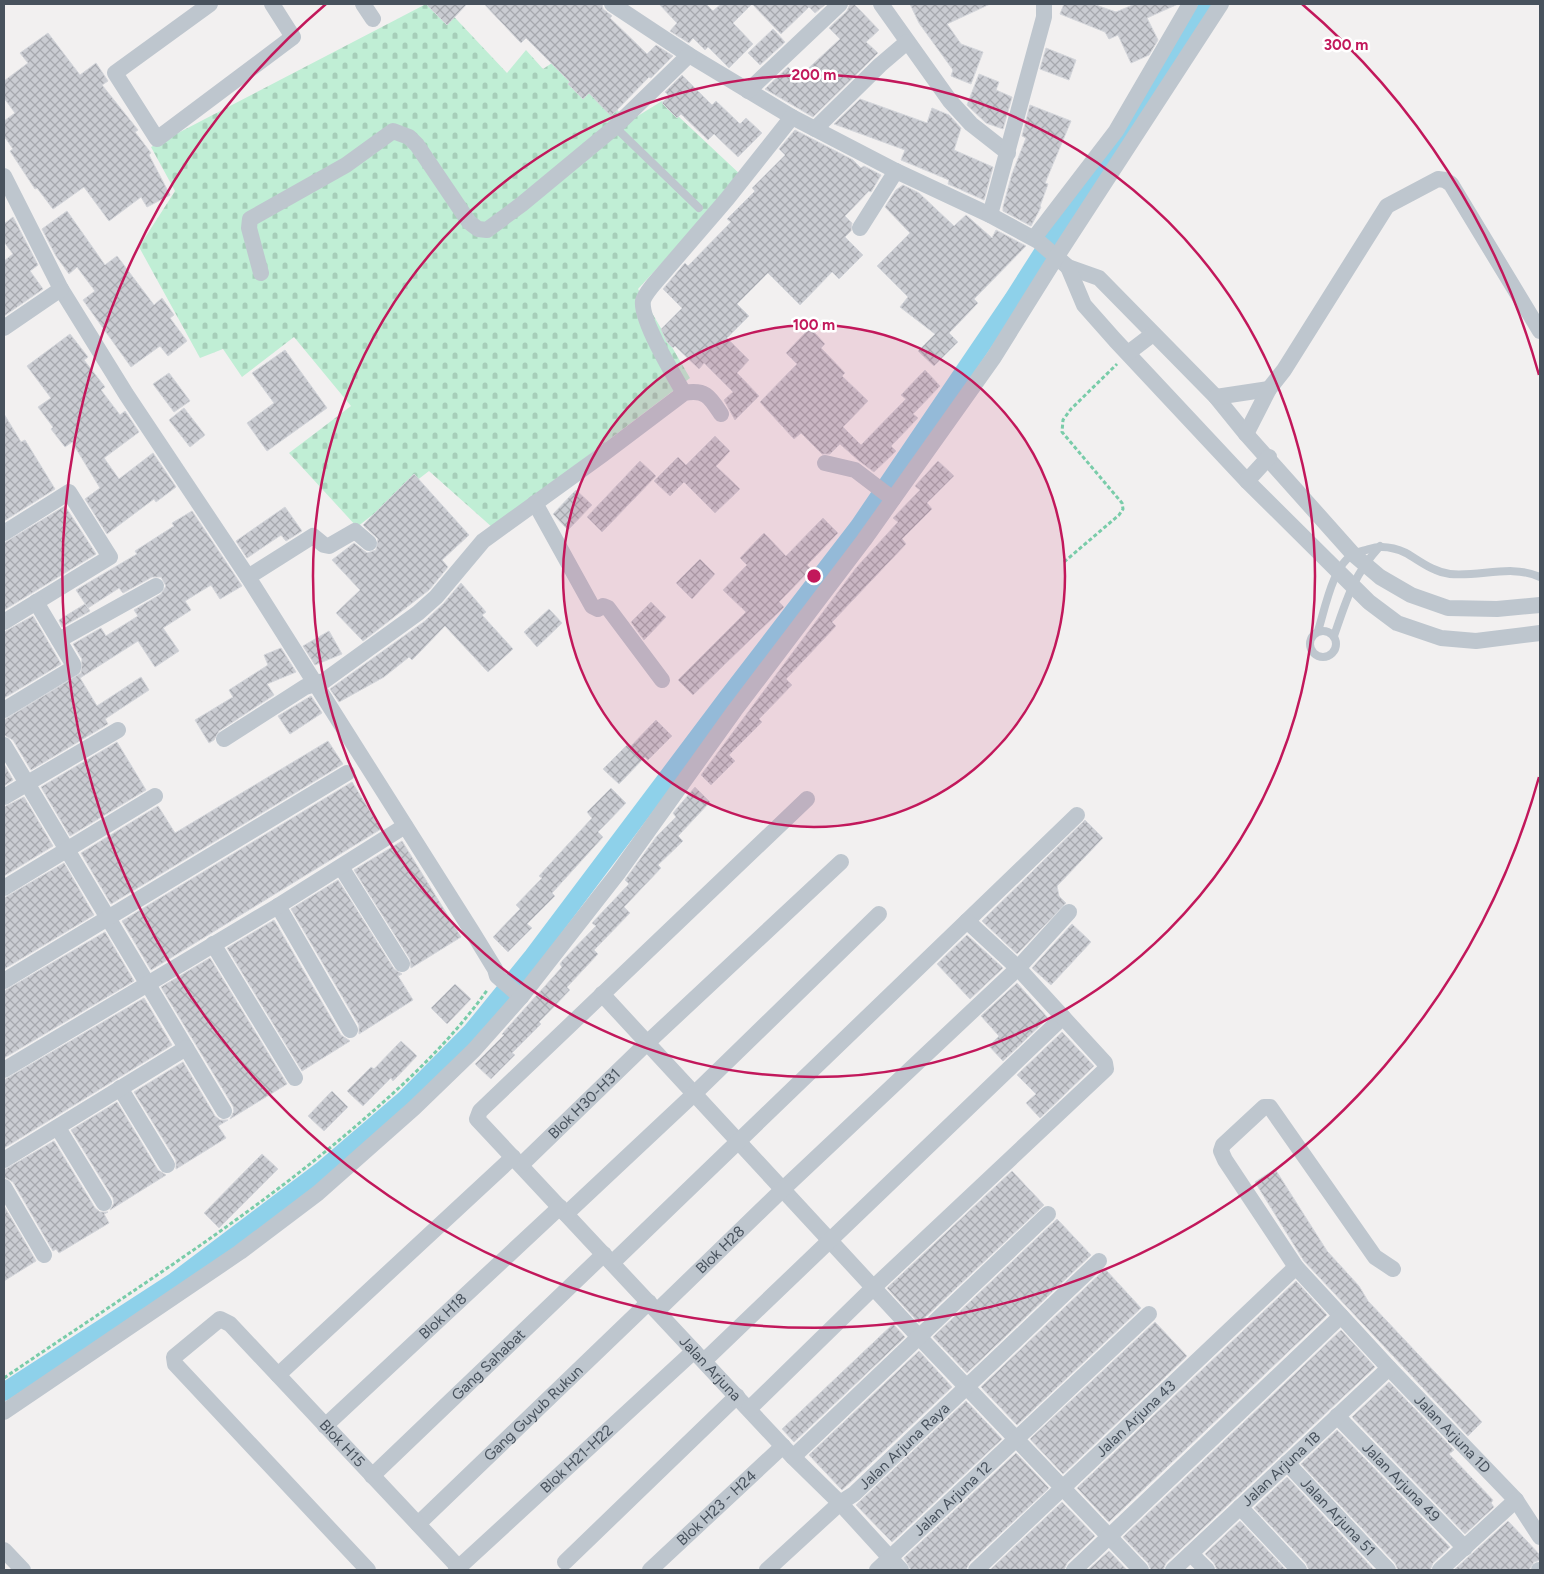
<svg xmlns="http://www.w3.org/2000/svg" width="1544" height="1574" viewBox="0 0 1544 1574" font-family="Figtree,sans-serif">
<style>
.cemetery{fill:url(#cemetery-stones)}
.lines{fill:none;stroke-linecap:round;stroke-linejoin:round}
.canal{stroke:#8ed1ea;stroke-width:18}
.building{fill:url(#building-cross-hatch);stroke:#d4d6db}
.path{stroke:#79cca9;stroke-width:3;stroke-dasharray:4 2.5;stroke-linecap:butt}
.service{stroke:#bec6ce;stroke-width:8}
.minor{stroke:#bec6ce;stroke-width:16}
.ring{fill:none;stroke:#c2185b;stroke-width:2.5}
.labels{text-anchor:middle;dominant-baseline:central;stroke-width:5;stroke-linejoin:round;paint-order:stroke}
.street-label{font-size:15px;fill:#48525d;stroke:#fff}
.centre{fill:#c2185b;stroke:#fff;stroke-width:2.5}
.ring-label{font-size:15px;text-anchor:middle;font-weight:bold;fill:#c2185b;stroke:#fff;stroke-width:5;stroke-linejoin:round;paint-order:stroke}
</style>
<defs>
<pattern id="cemetery-stones" width="16" height="16" patternUnits="userSpaceOnUse" patternTransform="scale(1.25)"><rect width="16" height="16" fill="#c0eed5"/><path d="M2 7V4a2 2 0 0 1 4 0v3zM10 15v-3a2 2 0 0 1 4 0v3z" fill="#a6ceb9"/></pattern>
<pattern id="building-cross-hatch" width="8" height="8" patternUnits="userSpaceOnUse" patternTransform="scale(1.25)"><rect width="8" height="8" fill="#caccd2"/><path d="M0 0l8 8M0 8l8-8" fill="none" stroke="#a6a8ae"/></pattern>
</defs>
<rect width="100%" height="100%" fill="#f2f0f0"/>
<polygon class="cemetery" points="426,4 442,4 507,73 526,50 543,69 567,53 628,122 662,101 742,176 638,289 690,378 493,528 429,471 357,527 289,453 351,406 294,337 242,377 223,349 200,358 139,247 175,191 151,147"/>
<g class="lines">
<polyline class="canal" points="4,1392 175,1281 321,1171 405,1099 472,1031 533,956 727,698 859,526 1013,299 1071,208 1143,109 1209,4"/>
</g>
<g class="building">
<polygon points="426,4 467,4 447,25"/>
<polygon points="484,4 602,4 603,9 612,16 610,18 647,54 656,45 673,56 651,78 649,77 611,116 589,93 583,99 568,84 570,82 526,38 521,43"/>
<polygon points="659,4 706,4 713,11 721,4 826,4 815,13 809,7 781,34 752,4 733,23 753,44 729,68 708,47 705,50 693,38 689,43 670,31 677,23"/>
<polygon points="850,4 854,4 879,30 866,42 878,53 813,117 765,89 788,67 799,77 840,39 829,28 847,11"/>
<polygon points="910,4 990,4 947,24 961,44 983,52 971,84 951,76 953,70 919,23"/>
<polygon points="1064,4 1093,4 1116,12 1135,4 1178,4 1147,18 1158,40 1149,55 1131,63 1118,35 1109,39 1105,32 1060,14"/>
<polygon points="773,29 785,42 760,65 748,53"/>
<polygon points="48,33 80,75 96,63 108,81 102,85 138,130 135,132 151,153 149,155 170,195 147,207 141,197 109,221 84,187 53,209 37,188 35,189 10,151 13,149 4,136 4,121 15,113 4,98 4,81 28,63 20,53"/>
<polygon points="1046,48 1076,60 1069,80 1040,69"/>
<polygon points="979,74 999,82 996,90 1012,97 1003,129 986,123 967,105"/>
<polygon points="682,75 712,105 716,101 740,124 746,118 762,133 738,157 714,134 708,140 681,114 677,118 662,103 669,96 665,92"/>
<polygon points="860,99 927,123 932,108 949,115 961,128 954,150 993,167 984,200 948,184 949,180 901,160 905,150 834,124"/>
<polygon points="1030,105 1071,121 1045,183 1048,184 1040,206 1041,207 1031,226 1003,211 1003,207 1012,174 1026,138 1022,136"/>
<polygon points="795,130 853,160 861,168 864,166 881,175 871,192 869,191 845,216 852,223 851,231 845,237 863,255 839,279 832,272 800,305 768,273 737,304 749,316 727,338 749,360 737,373 759,396 735,420 724,400 733,392 704,363 699,369 675,346 673,348 667,342 661,329 682,308 663,289 685,263 688,266 731,222 727,219 755,191 752,188 785,155 779,149"/>
<polygon points="903,185 919,193 954,226 966,215 992,238 996,230 1026,246 974,299 978,303 949,333 958,342 934,366 918,351 935,334 900,307 908,297 877,266 910,233 885,207 896,190"/>
<polygon points="67,211 105,265 117,256 154,305 162,298 174,315 170,318 187,341 168,356 160,346 131,367 83,300 95,291 77,267 69,274 56,256 42,229"/>
<polygon points="13,217 38,265 30,271 43,289 4,316 4,261 13,254 4,242 4,224"/>
<polygon points="810,328 825,344 821,348 845,373 842,376 868,401 843,427 861,445 906,399 901,395 925,370 940,386 913,414 918,418 891,446 896,451 874,472 858,460 840,444 830,454 822,454 801,433 794,439 760,402 797,364 786,353"/>
<polygon points="70,334 88,357 84,360 105,387 101,390 120,415 125,411 139,432 104,458 119,479 153,453 176,487 156,502 154,499 107,534 85,499 100,488 72,442 65,447 51,429 53,427 38,407 51,398 27,366"/>
<polygon points="285,350 327,408 267,451 247,423 274,403 252,373"/>
<polygon points="169,373 190,401 174,412 153,384"/>
<polygon points="184,408 205,435 190,447 169,420"/>
<polygon points="4,414 21,442 25,440 55,489 4,521"/>
<polygon points="715,436 730,451 716,466 740,489 715,513 684,482 670,496 654,481 678,457 686,465"/>
<polygon points="640,461 656,476 602,532 587,517"/>
<polygon points="938,461 954,476 927,503 932,509 902,539 906,544 832,622 836,626 786,679 792,685 759,719 762,722 729,755 735,761 711,785 701,775 856,568 898,522 893,518 920,490 915,486"/>
<polygon points="414,474 469,535 442,560 448,567 429,590 363,641 336,613 360,590 332,560 354,543 367,553 376,550 378,539 363,525"/>
<polygon points="576,490 592,505 568,530 553,514"/>
<polygon points="65,506 96,554 4,610 4,543"/>
<polygon points="285,507 302,531 286,541 281,535 247,558 236,541"/>
<polygon points="192,511 242,586 220,599 211,585 185,601 191,610 163,628 179,651 155,667 138,641 80,678 97,706 141,677 149,690 105,719 108,724 31,770 13,740 4,735 4,720 81,673 82,659 73,644 101,628 106,636 138,616 134,610 161,594 166,586 161,577 152,577 123,593 119,588 88,608 76,590 137,554 135,551 174,526 172,523"/>
<polygon points="823,518 838,533 807,565 811,569 779,602 784,607 693,695 678,680 746,612 723,590 747,565 740,558 764,533 786,556"/>
<polygon points="700,559 715,574 692,599 676,583"/>
<polygon points="461,583 486,612 482,615 513,649 488,672 445,626 412,660 409,657 384,677 339,702 330,689 425,621 444,603"/>
<polygon points="651,602 666,617 644,640 631,622"/>
<polygon points="85,604 90,611 62,627 59,620"/>
<polygon points="549,609 562,623 537,647 524,632"/>
<polygon points="33,616 61,664 4,698 4,632"/>
<polygon points="329,631 342,654 315,665 303,646"/>
<polygon points="281,648 296,672 267,684 274,695 219,731 214,740 209,743 195,720 233,697 229,690 268,665 264,655"/>
<polygon points="311,696 322,713 290,734 278,716"/>
<polygon points="656,720 672,736 648,760 645,757 619,784 603,769 627,745 630,747"/>
<polygon points="328,741 343,764 111,904 81,853 158,806 175,833"/>
<polygon points="117,742 146,790 70,836 41,787"/>
<polygon points="4,764 13,780 4,786"/>
<polygon points="352,782 381,829 151,970 122,921"/>
<polygon points="695,787 710,802 678,836 683,841 658,865 661,868 624,907 630,913 594,950 598,954 567,987 570,990 539,1022 541,1024 512,1053 515,1055 491,1079 475,1064 504,1035 502,1034 562,967 560,964 563,960 596,926 592,923 629,884 625,880 657,836 676,817 673,813"/>
<polygon points="611,788 626,803 598,832 603,837 552,893 555,896 527,924 532,928 508,952 493,937 520,909 516,905 542,878 539,876 592,818 587,812"/>
<polygon points="24,797 53,846 4,876 4,807"/>
<polygon points="1085,820 1103,838 1057,886 1059,896 1066,903 1017,954 982,921"/>
<polygon points="402,841 461,937 411,968 410,959 354,870"/>
<polygon points="64,863 94,915 4,969 4,898"/>
<polygon points="338,880 394,969 402,974 398,976 413,1000 359,1034 359,1025 291,909"/>
<polygon points="274,920 341,1035 350,1041 302,1071 227,948"/>
<polygon points="1072,924 1091,942 1051,985 1032,968"/>
<polygon points="105,932 134,981 4,1058 4,991"/>
<polygon points="967,935 1003,968 970,999 937,964"/>
<polygon points="210,958 287,1084 230,1119 234,1111 233,1106 161,987"/>
<polygon points="1017,983 1048,1018 1003,1061 989,1046 999,1036 981,1016"/>
<polygon points="455,984 471,999 447,1024 431,1008"/>
<polygon points="144,998 172,1045 4,1148 4,1080"/>
<polygon points="1062,1032 1094,1066 1040,1118 1026,1103 1036,1094 1017,1075"/>
<polygon points="401,1041 417,1056 393,1081 391,1078 363,1106 347,1091 371,1067 374,1069"/>
<polygon points="183,1062 215,1116 220,1120 228,1120 218,1126 226,1138 176,1169 176,1160 134,1092"/>
<polygon points="332,1091 348,1107 324,1131 308,1116"/>
<polygon points="117,1102 158,1170 166,1175 110,1210 114,1203 113,1198 71,1130"/>
<polygon points="54,1141 95,1208 100,1212 108,1212 104,1214 109,1223 59,1253 56,1249 53,1251 13,1182 4,1177 4,1170"/>
<polygon points="262,1154 278,1169 219,1228 204,1213"/>
<polygon points="1275,1169 1327,1251 1359,1286 1368,1301 1482,1422 1468,1436 1304,1261 1255,1182"/>
<polygon points="1012,1171 1044,1205 919,1323 887,1288"/>
<polygon points="4,1206 36,1261 4,1281"/>
<polygon points="1057,1219 1091,1255 967,1373 933,1337"/>
<polygon points="1105,1269 1141,1308 1017,1425 981,1387"/>
<polygon points="1296,1281 1327,1315 1109,1522 1077,1488"/>
<polygon points="1155,1322 1187,1356 1063,1474 1030,1439"/>
<polygon points="893,1324 905,1337 794,1442 782,1429"/>
<polygon points="1341,1330 1375,1367 1166,1563 1163,1570 1151,1570 1148,1563 1123,1537"/>
<polygon points="919,1351 952,1387 842,1490 809,1455"/>
<polygon points="1389,1382 1454,1450 1449,1454 1493,1500 1491,1503 1494,1507 1465,1534 1352,1417"/>
<polygon points="966,1401 1002,1439 892,1542 856,1505"/>
<polygon points="1337,1430 1450,1547 1433,1563 1430,1570 1398,1570 1395,1563 1301,1464"/>
<polygon points="1016,1453 1049,1488 969,1563 966,1570 911,1570 904,1558"/>
<polygon points="1287,1477 1374,1570 1309,1570 1306,1563 1254,1508"/>
<polygon points="1062,1502 1095,1536 1067,1563 1064,1570 990,1570"/>
<polygon points="1240,1521 1286,1570 1217,1570 1214,1563 1205,1554"/>
<polygon points="1508,1521 1540,1555 1540,1560 1534,1562 1529,1570 1454,1570"/>
<polygon points="1109,1551 1127,1570 1088,1570"/>
</g>
<g class="lines">
<g class="path">
<polyline points="1064,562 1119,515 1123,509 1122,503 1062,432 1063,420 1071,409 1117,364"/>
<path d="M 4,1378 C 124,1296 247,1220 357,1125 C 405,1084 452,1040 488,989"/>
</g>
<g class="service">
<polyline points="615,127 699,208"/>
<circle cx="1323" cy="644" r="13"/>
<path d="M 1318,631 C 1325,609 1333,564 1354,554 C 1359,551 1364,551 1369,549 C 1382,545 1393,547 1406,553 C 1420,561 1433,572 1450,574 C 1481,577 1511,564 1540,577"/>
<path d="M 1334,636 C 1347,598 1353,576 1380,546"/>
</g>
<g class="minor">
<polyline points="210,4 115,73 157,139 293,37 272,4"/>
<polyline points="363,4 373,19"/>
<polyline points="612,4 689,55 792,117 896,171 990,215 1038,241 1068,267 1099,278 1216,397 1246,434 1353,554 1380,577 1411,595 1448,608 1497,609 1540,605"/>
<polyline points="881,4 950,101 971,124 1008,153"/>
<polyline points="748,91 840,4"/>
<polyline points="815,129 880,65 907,42"/>
<polyline points="4,176 61,289 126,394 248,577 473,933 495,969 497,976 521,997"/>
<polyline points="990,215 1044,17 1044,4"/>
<polyline points="860,228 896,171"/>
<polyline points="1034,238 1116,131 1190,4"/>
<polyline points="1068,267 1084,305 1115,340 1247,481 1369,602 1397,623 1441,638 1476,641 1540,633"/>
<polyline points="261,273 249,228 250,219 346,165 393,131 409,137 417,145 469,222 478,229 487,230 522,204 615,127 689,55"/>
<polyline points="4,328 61,289"/>
<polyline points="1128,353 1153,334"/>
<path d="M 684,393 C 674,376 640,319 643,301 C 644,296 650,289 653,285 L 727,199 L 792,117"/>
<polyline points="1216,397 1269,389"/>
<polyline points="1246,434 1269,389 1284,370 1387,206 1438,179 1445,180 1451,184 1540,331"/>
<polyline points="825,463 855,470 893,499"/>
<polyline points="1247,481 1269,457"/>
<polyline points="535,503 592,606 598,609 603,606 608,608 662,680"/>
<polyline points="4,533 69,492 110,557 4,622"/>
<polyline points="248,577 313,536 324,545 329,546 355,531 369,543"/>
<polyline points="59,640 156,586"/>
<polyline points="4,710 73,668 73,664 36,602"/>
<path d="M 224,739 L 305,687 L 324,681 L 418,613 L 436,597 L 483,541 L 602,455 L 684,393 C 706,389 710,397 721,414"/>
<polyline points="4,745 224,1111"/>
<polyline points="4,797 118,730"/>
<path id="s1" d="M 807,799 L 480,1111 L 477,1119 L 793,1457 L 840,1503 L 901,1570"/>
<polyline points="341,867 402,964"/>
<polyline points="4,888 155,796"/>
<polyline points="278,906 350,1030"/>
<polyline points="213,944 295,1078"/>
<polyline points="4,981 347,773"/>
<polyline points="602,994 919,1337 1141,1570"/>
<polyline points="4,1070 278,906 405,826"/>
<polyline points="120,1088 167,1165"/>
<polyline points="58,1128 104,1203"/>
<polyline points="4,1160 186,1048"/>
<path id="s2" d="M 521,1165 L 647,1043 L 841,862"/>
<polyline points="4,1187 44,1255"/>
<polyline points="566,1214 694,1094 879,914"/>
<polyline points="612,1263 1077,815"/>
<path id="s3" d="M 1393,1269 L 1375,1257 L 1270,1107 L 1264,1107 L 1223,1145 L 1221,1151 L 1225,1160 L 1296,1267 L 1389,1368 L 1516,1500 L 1540,1537"/>
<path id="s4" d="M 657,1311 L 782,1190 L 1018,968 L 1069,912"/>
<polyline points="704,1361 1063,1017"/>
<polyline points="278,1375 513,1157"/>
<polyline points="749,1409 874,1287 1106,1069 1105,1063 1018,968 967,921"/>
<polyline points="4,1412 240,1252 318,1193 414,1108 474,1050 521,997 618,873 735,710 864,540 994,357 1057,256 1221,4"/>
<path id="s5" d="M 1337,1416 L 1465,1548"/>
<path id="s6" d="M 325,1426 L 560,1207"/>
<polyline points="793,1457 1048,1214"/>
<path id="s7" d="M 1287,1463 L 1388,1570"/>
<path id="s8" d="M 372,1476 L 604,1254"/>
<polyline points="1240,1507 1299,1570"/>
<path id="s9" d="M 418,1524 L 649,1302"/>
<polyline points="4,1550 23,1570"/>
<polyline points="1191,1554 1207,1570"/>
<polyline points="565,1562 737,1396"/>
<path id="s10" d="M 368,1570 L 175,1364 L 174,1357 L 220,1319 L 230,1324 L 461,1570"/>
<path id="s11" d="M 456,1570 L 694,1351"/>
<path id="s12" d="M 650,1570 L 783,1446"/>
<path id="s13" d="M 767,1570 L 840,1503 L 854,1494 L 1099,1261"/>
<path id="s14" d="M 877,1570 L 1149,1314"/>
<path id="s15" d="M 976,1570 L 1296,1267"/>
<polyline points="1074,1570 1341,1316"/>
<path id="s16" d="M 1173,1570 L 1389,1368"/>
<polyline points="1440,1570 1516,1500"/>
<polyline points="1539,1570 1540,1570"/>
</g>
</g>
<circle cx="814" cy="576" r="251" fill="#c2185b" fill-opacity=".12"/>
<g class="ring">
<circle cx="814" cy="576" r="251"/>
<circle cx="814" cy="576" r="501"/>
<path d="M1539 777A752 752 0 1 1 326 4M1302 4A752 752 0 0 1 1539 375"/>
</g>
<g class="labels">
<g class="street-label">
<text stroke="none"><textPath href="#s2" startOffset="88">Blok H30-H31</textPath></text>
<text stroke="none"><textPath href="#s4" startOffset="88">Blok H28</textPath></text>
<text stroke="none"><textPath href="#s6" startOffset="161">Blok H18</textPath></text>
<text stroke="none"><textPath href="#s8" startOffset="161">Gang Sahabat</textPath></text>
<text stroke="none"><textPath href="#s1" startOffset="802">Jalan Arjuna</textPath></text>
<text stroke="none"><textPath href="#s9" startOffset="160">Gang Guyub Rukun</textPath></text>
<text stroke="none"><textPath href="#s15" startOffset="220">Jalan Arjuna 43</textPath></text>
<text stroke="none"><textPath href="#s3" startOffset="640">Jalan Arjuna 1D</textPath></text>
<text stroke="none"><textPath href="#s10" startOffset="524">Blok H15</textPath></text>
<text stroke="none"><textPath href="#s13" startOffset="185">Jalan Arjuna Raya</textPath></text>
<text stroke="none"><textPath href="#s11" startOffset="164">Blok H21-H22</textPath></text>
<text stroke="none"><textPath href="#s16" startOffset="148">Jalan Arjuna 1B</textPath></text>
<text stroke="none"><textPath href="#s5" startOffset="92">Jalan Arjuna 49</textPath></text>
<text stroke="none"><textPath href="#s14" startOffset="104">Jalan Arjuna 12</textPath></text>
<text stroke="none"><textPath href="#s12" startOffset="91">Blok H23 - H24</textPath></text>
<text stroke="none"><textPath href="#s7" startOffset="74">Jalan Arjuna 51</textPath></text>
</g>
</g>
<circle cx="814" cy="576" r="8" class="centre"/>
<g class="ring-label">
<text x="1346" y="50">300 m</text>
<text x="814" y="80">200 m</text>
<text x="814" y="330">100 m</text>
</g>
<rect width="1544" height="1574" fill="none" stroke="#48525d" stroke-width="10"/>
</svg>
